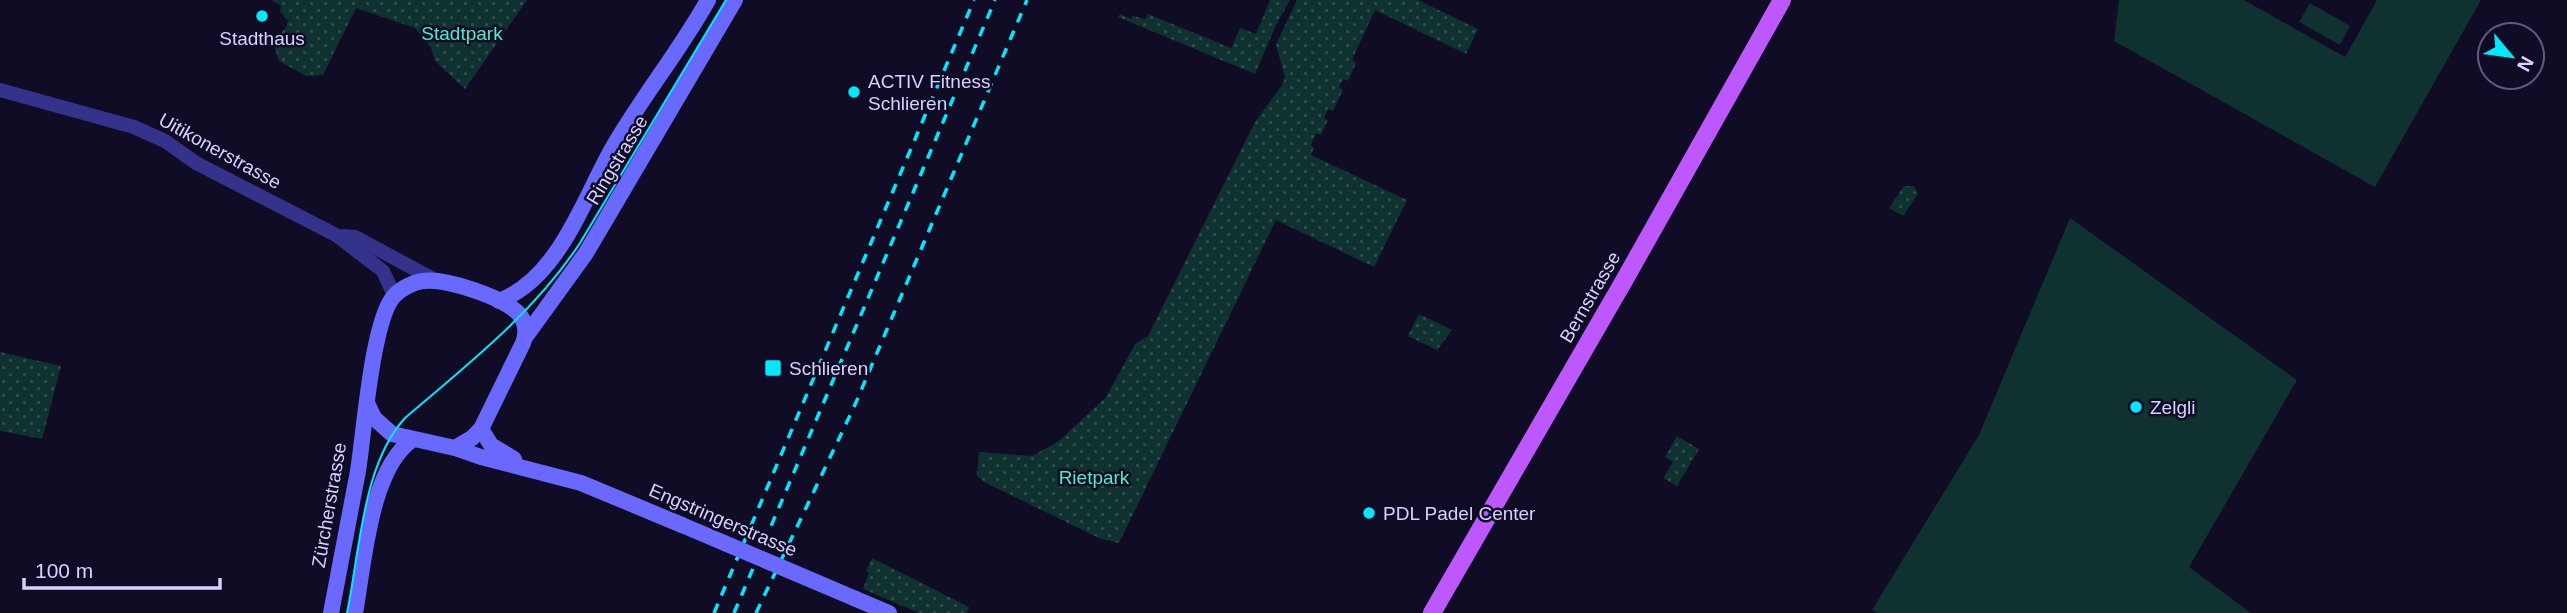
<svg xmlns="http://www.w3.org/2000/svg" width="2567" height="613" viewBox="0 0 2567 613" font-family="Arial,sans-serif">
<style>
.grass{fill:url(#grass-dots)}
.garden{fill:#0f312f}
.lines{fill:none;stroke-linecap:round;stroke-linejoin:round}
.tertiary{stroke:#34328a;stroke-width:14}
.secondary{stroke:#6968ff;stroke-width:16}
.primary{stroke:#bd58ff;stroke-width:18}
.tram{stroke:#00e9fc;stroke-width:2}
.rail{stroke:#00e9fc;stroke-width:3.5;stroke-dasharray:10 9;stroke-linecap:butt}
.secondary-bridge{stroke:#6968ff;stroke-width:16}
.poi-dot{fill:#00e9fc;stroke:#100c26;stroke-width:2.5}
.labels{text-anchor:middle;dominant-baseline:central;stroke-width:5;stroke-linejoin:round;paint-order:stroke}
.park-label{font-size:19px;fill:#51ecc1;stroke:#100c26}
.poi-label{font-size:19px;fill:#d6d1ff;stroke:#100c26;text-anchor:start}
.street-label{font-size:19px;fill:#d6d1ff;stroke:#100c26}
</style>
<defs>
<pattern id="grass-dots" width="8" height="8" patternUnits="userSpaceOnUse" patternTransform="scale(1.75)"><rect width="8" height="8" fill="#0f312f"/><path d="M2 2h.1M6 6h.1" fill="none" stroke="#314e4e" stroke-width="1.8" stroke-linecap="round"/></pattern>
</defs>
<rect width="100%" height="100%" fill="#100c26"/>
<g class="grass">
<polygon points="271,0 527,0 465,89 435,61 431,48 415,28 356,8 323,75 306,76 279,61 273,43 286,27 288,21 280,11 281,6"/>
<polygon points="1270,0 1290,0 1276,25 1255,74 1118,17 1120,14 1131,19 1133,16 1145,19 1148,14 1231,48 1240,28 1256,34"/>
<polygon points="1297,0 1418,0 1478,29 1466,54 1375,10 1352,60 1356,63 1348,81 1343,79 1339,87 1343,90 1333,111 1328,109 1324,118 1328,120 1321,135 1316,133 1311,145 1314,148 1311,155 1407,200 1374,267 1276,220 1119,543 1101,539 986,483 977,476 979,452 1032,456 1059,441 1106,397 1135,344 1148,336 1255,122 1282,85 1285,78 1276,44"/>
<polygon points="1904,186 1914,186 1918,194 1903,216 1889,208"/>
<polygon points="1419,314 1452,330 1437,350 1408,336"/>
<polygon points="0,352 61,366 42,439 0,431"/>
<polygon points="1677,436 1699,449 1677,486 1663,478 1673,462 1665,457"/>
<polygon points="872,558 969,607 967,613 919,613 863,589 869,573 866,571"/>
</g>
<g class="garden">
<polygon points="2119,0 2244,0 2345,57 2377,0 2481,0 2375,187 2114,41"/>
<polygon points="2310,3 2350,26 2340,45 2299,22"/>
<polygon points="2070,218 2297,380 2189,567 2251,613 1877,613 1872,610 1979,435"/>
</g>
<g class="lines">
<g class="tertiary">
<polyline points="0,90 134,127 165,141 196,163 336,235 383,271 394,295"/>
<polyline points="344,236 355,237 437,281"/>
</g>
<g class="secondary">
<path d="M 499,301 C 559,278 583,200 612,149 C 641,98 679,52 708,0"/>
<polyline points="526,336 586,253 735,0"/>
<polyline points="367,403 374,418 392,434 455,448 481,457 581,483 682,525"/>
<polyline points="481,429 491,445 514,459"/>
<polyline points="856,599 889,613"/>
<path d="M 331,613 C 340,566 349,518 358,471 C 364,435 372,317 395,295 C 402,288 414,282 423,281 C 446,278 502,297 518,313 C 526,321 527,333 523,343 L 481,429 L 472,438 L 455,448"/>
<path d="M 355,613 C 364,564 370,469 412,440"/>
</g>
<polyline class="primary" points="1432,613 1625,279 1782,0"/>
<path class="tram" d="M 347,613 C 360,552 362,465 405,418 C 468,364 534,313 580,243 L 726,0"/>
<g class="rail">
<polyline points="714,613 974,0"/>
<polyline points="734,613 995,0"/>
<polyline points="756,613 854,407 1027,0"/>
</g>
<polyline class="secondary-bridge" points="682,525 856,599"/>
</g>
<g class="poi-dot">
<circle cx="262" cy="16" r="7"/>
<circle cx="854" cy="92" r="7"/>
<rect x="764" y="359" width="18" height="18" rx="3.5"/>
<circle cx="2136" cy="407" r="7"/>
<circle cx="1369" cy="513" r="7"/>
</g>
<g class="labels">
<g class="park-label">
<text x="462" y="33">Stadtpark</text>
<text x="1094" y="477">Rietpark</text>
</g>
<g class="poi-label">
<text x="262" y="38" text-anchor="middle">Stadthaus</text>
<text x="868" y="81">ACTIV Fitness<tspan x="868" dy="22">Schlieren</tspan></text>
<text x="789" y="368">Schlieren</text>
<text x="2150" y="407">Zelgli</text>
<text x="1383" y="513">PDL Padel Center</text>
</g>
<g class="street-label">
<text transform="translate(220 151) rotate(29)">Uitikonerstrasse</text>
<text transform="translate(617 160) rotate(-59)">Ringstrasse</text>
<text transform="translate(1590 297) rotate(-60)">Bernstrasse</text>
<text transform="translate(329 505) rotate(-80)">Zürcherstrasse</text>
<text transform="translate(723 520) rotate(23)">Engstringerstrasse</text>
</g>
</g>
<g transform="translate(2511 56) rotate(119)"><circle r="33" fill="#100c26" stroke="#5f5b7d" stroke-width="2"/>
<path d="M0-5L12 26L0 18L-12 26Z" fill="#00e9fc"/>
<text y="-10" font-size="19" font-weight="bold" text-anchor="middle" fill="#d6d1ff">N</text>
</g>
<path d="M24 578v10h196v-10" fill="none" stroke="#d6d1ff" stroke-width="3.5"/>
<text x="35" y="578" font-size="21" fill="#d6d1ff" stroke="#100c26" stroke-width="5" paint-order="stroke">100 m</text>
</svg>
